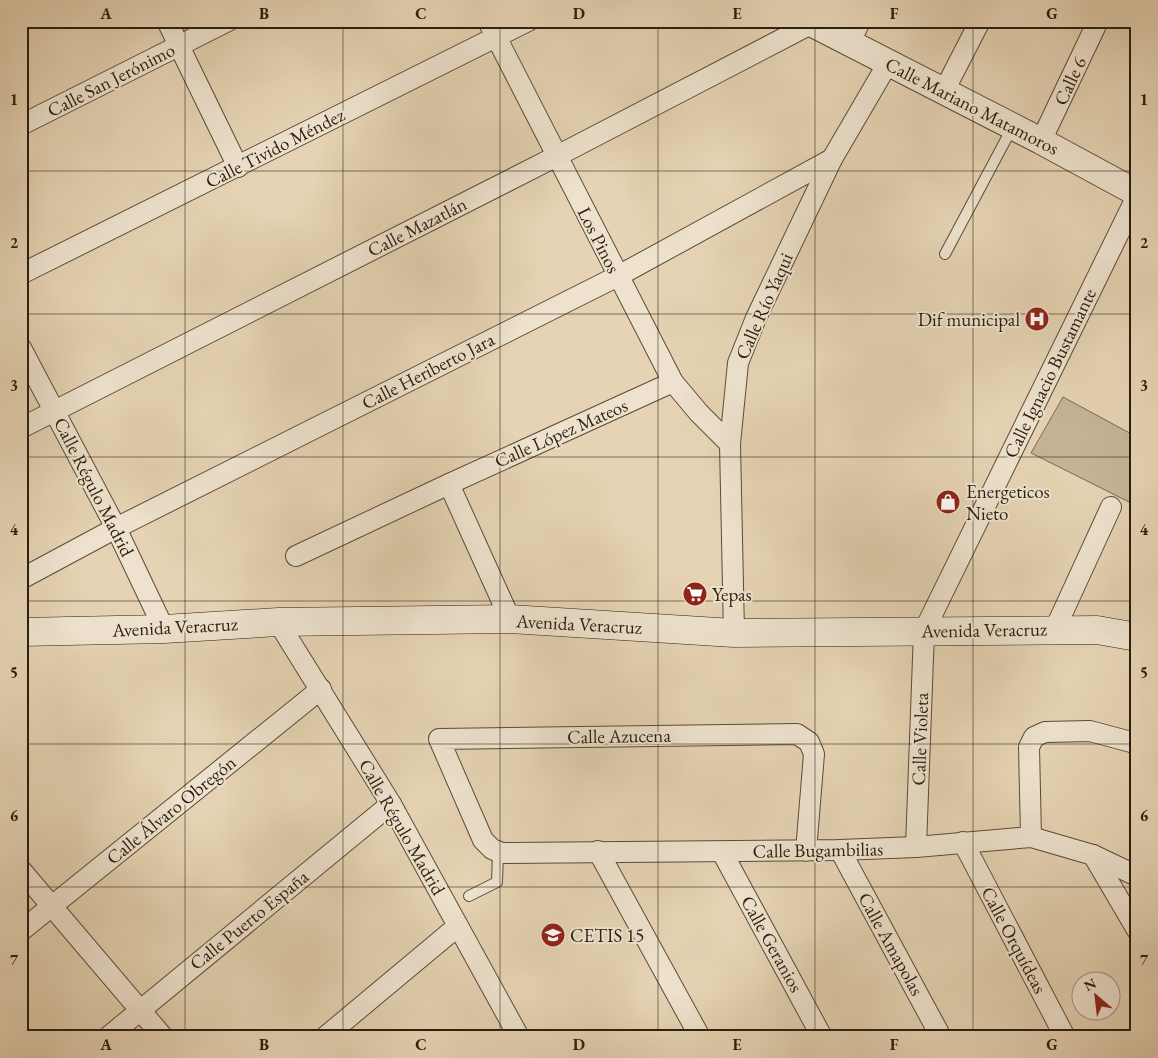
<svg xmlns="http://www.w3.org/2000/svg" width="1158" height="1058" viewBox="0 0 1158 1058" font-family="'EB Garamond',serif">
<style>
.green{fill:#c5b497;stroke:#786a53}
.lines{fill:none;stroke-linecap:round;stroke-linejoin:round}
.service-casing{stroke:#594c38;stroke-width:12}
.minor-casing{stroke:#594c38;stroke-width:22}
.tertiary-casing{stroke:#594c38;stroke-width:28}
.secondary-casing{stroke:#2a1f0f;stroke-width:29}
.service{stroke:#eee2ce;stroke-width:10}
.minor{stroke:#eee2ce;stroke-width:20}
.tertiary{stroke:#eee2ce;stroke-width:26}
.secondary{stroke:#eee2ce;stroke-width:28}
.grid{fill:none;stroke:#2a1f0f;stroke-width:1;stroke-opacity:0.55}
.labels{text-anchor:middle;dominant-baseline:central;stroke-width:4;stroke-linejoin:round;paint-order:stroke}
.street-label{font-size:19px;fill:#2a1f0f;stroke:#eee2ce}
.poi-label{font-size:19px;fill:#2a1f0f;stroke:#eee2ce;text-anchor:start}
.neatline{fill:none;stroke:#2a1f0f;stroke-width:2}
.grid-label{font-size:16px;text-anchor:middle;font-weight:bold;fill:#2a1f0f}
</style>
<rect width="100%" height="100%" fill="#e5d3b3"/>
<filter id="stains"><feTurbulence type="fractalNoise" baseFrequency=".004" numOctaves="4"/><feColorMatrix values="0 0 0 0 .2 0 0 0 0 .09 0 0 0 0 .02 0 0 0 .5 -.17"/></filter>
<radialGradient id="worn" r=".72"><stop offset=".6" stop-color="#630" stop-opacity="0"/><stop offset="1" stop-color="#630" stop-opacity=".3"/></radialGradient>
<polygon class="green" points="1063,397 1137,437 1137,506 1031,453"/>
<g class="lines">
<defs>
<g id="service">
<polyline points="945,254 1012,128"/>
<polyline points="469,896 497,882 498,852"/>
</g>
<g id="minor">
<polyline points="167,21 238,167"/>
<polyline points="488,21 673,382 699,413 730,444"/>
<polyline points="850,43 860,21"/>
<polyline points="944,91 980,21"/>
<polyline points="21,125 228,21"/>
<polyline points="1041,141 1098,21"/>
<polyline points="21,274 528,21"/>
<polyline points="21,348 116,528 164,629"/>
<polyline points="21,428 557,156 811,24"/>
<polyline points="449,484 510,619"/>
<polyline points="296,556 449,484 673,382"/>
<polyline points="21,579 116,528 618,276 832,159"/>
<polyline points="278,622 391,804 519,1037"/>
<polyline points="1055,629 1111,507"/>
<polyline points="734,633 730,444 738,363 756,318 832,159 888,63"/>
<polyline points="1031,837 1029,747 1034,737 1045,732 1090,731 1131,742 1137,745"/>
<polyline points="963,842 1065,1037"/>
<polyline points="916,847 924,631 1137,196"/>
<polyline points="840,850 941,1037"/>
<polyline points="598,851 700,1037"/>
<polyline points="806,851 814,754 809,742 797,734 439,739 483,840 492,849 502,853 840,850 916,847 1031,837 1093,855 1137,876"/>
<polyline points="722,852 822,1037"/>
<polyline points="1093,855 1137,930"/>
<polyline points="21,870 163,1037"/>
<polyline points="21,931 321,689"/>
<polyline points="108,1037 391,804"/>
<polyline points="325,1037 458,926"/>
</g>
<polyline id="tertiary" points="807,21 1041,141 1137,193"/>
<polyline id="secondary" points="21,632 164,629 278,622 510,619 734,633 1097,630 1137,637"/>
</defs>
<use href="#service" class="service-casing"/>
<use href="#minor" class="minor-casing"/>
<use href="#tertiary" class="tertiary-casing"/>
<use href="#secondary" class="secondary-casing"/>
<use href="#service" class="service"/>
<use href="#minor" class="minor"/>
<use href="#tertiary" class="tertiary"/>
<use href="#secondary" class="secondary"/>
</g>
<path class="grid" d="M 185,21 L 185,1037M 343,21 L 343,1037M 500,21 L 500,1037M 658,21 L 658,1037M 815,21 L 815,1037M 973,21 L 973,1037M 21,171 L 1137,171M 21,314 L 1137,314M 21,457 L 1137,457M 21,601 L 1137,601M 21,744 L 1137,744M 21,887 L 1137,887"/>
<defs>
<symbol id="hospital-disc" viewBox="-11 -11 22 22"><circle r="9.5" fill="#8f2418" stroke="#eee2ce"/><path d="M-5-5h3v3.5h4V-5h3V5h-3V1.5h-4V5h-3Z" fill="#fff"/></symbol>
<symbol id="shop-disc" viewBox="-11 -11 22 22"><circle r="9.5" fill="#8f2418" stroke="#eee2ce"/><path d="M-5-2.5h2.3a2.7 3.5 0 0 1 5.4 0H5L5.5 6h-11ZM-1.5-2.5h3a1.5 2.3 0 0 0-3 0Z" fill="#fff"/></symbol>
<symbol id="supermarket-disc" viewBox="-11 -11 22 22"><circle r="9.5" fill="#8f2418" stroke="#eee2ce"/><path d="M-6-5.5h2.5l.6 2H6L4.5 2H-2.5L-4.4-4H-6ZM-1.5 3.2a1.3 1.3 0 1 0 .1 0ZM3 3.2a1.3 1.3 0 1 0 .1 0Z" fill="#fff"/></symbol>
<symbol id="school-disc" viewBox="-11 -11 22 22"><circle r="9.5" fill="#8f2418" stroke="#eee2ce"/><path d="M0-5L7-2L0 1L-7-2ZM-4 1L0 2.5L4 1V4Q0 6-4 4Z" fill="#fff"/></symbol>
</defs>
<g fill-rule="evenodd">
<use href="#hospital-disc" x="1023" y="305" width="28" height="28"/>
<use href="#shop-disc" x="934" y="488" width="28" height="28"/>
<use href="#supermarket-disc" x="681" y="580" width="28" height="28"/>
<use href="#school-disc" x="539" y="921" width="28" height="28"/>
</g>
<g class="labels">
<g class="street-label">
<text transform="translate(111 80) rotate(-27)">Calle San Jerónimo</text>
<text transform="translate(1070 81) rotate(-65)">Calle 6</text>
<text transform="translate(972 106) rotate(27)">Calle Mariano Matamoros</text>
<text transform="translate(275 148) rotate(-27)">Calle Tivido Méndez</text>
<text transform="translate(417 227) rotate(-27)">Calle Mazatlán</text>
<text transform="translate(599 240) rotate(63)">Los Pinos</text>
<text transform="translate(764 306) rotate(-66)">Calle Río Yaqui</text>
<text transform="translate(428 371) rotate(-27)">Calle Heriberto Jara</text>
<text transform="translate(1050 373) rotate(-64)">Calle Ignacio Bustamante</text>
<text transform="translate(561 433) rotate(-24)">Calle López Mateos</text>
<text transform="translate(94 487) rotate(63)">Calle Régulo Madrid</text>
<text transform="translate(579 624) rotate(3)">Avenida Veracruz</text>
<text transform="translate(175 627) rotate(-3)">Avenida Veracruz</text>
<text transform="translate(984 630) rotate(-1)">Avenida Veracruz</text>
<text transform="translate(619 736) rotate(-1)">Calle Azucena</text>
<text transform="translate(920 739) rotate(-88)">Calle Violeta</text>
<text transform="translate(171 810) rotate(-39)">Calle Álvaro Obregón</text>
<text transform="translate(402 827) rotate(60)">Calle Régulo Madrid</text>
<text transform="translate(818 850) rotate(-1)">Calle Bugambilias</text>
<text transform="translate(249 920) rotate(-39)">Calle Puerto España</text>
<text transform="translate(1014 940) rotate(62)">Calle Orquídeas</text>
<text transform="translate(772 944) rotate(61)">Calle Geranios</text>
<text transform="translate(891 944) rotate(61)">Calle Amapolas</text>
</g>
<g class="poi-label">
<text x="1020" y="319" text-anchor="end">Dif municipal</text>
<text x="966" y="491">Energeticos<tspan x="966" dy="22">Nieto</tspan></text>
<text x="712" y="594">Yepas</text>
<text x="570" y="935">CETIS 15</text>
</g>
</g>
<rect width="1158" height="1058" fill="none" stroke="#e5d3b3" stroke-width="55"/>
<g transform="translate(1096 996) rotate(332)"><circle r="24" fill="#eee2ce" stroke="#a09482"/>
<path d="M0-4L9 19L0 12L-9 19Z" fill="#8f2418"/>
<text y="-8" font-size="14" font-weight="bold" text-anchor="middle" fill="#2a1f0f">N</text>
</g>
<rect x="28" y="28" width="1102" height="1002" class="neatline"/>
<g class="grid-label">
<text x="106" y="19">A</text>
<text x="264" y="19">B</text>
<text x="421" y="19">C</text>
<text x="579" y="19">D</text>
<text x="737" y="19">E</text>
<text x="894" y="19">F</text>
<text x="1052" y="19">G</text>
<text x="14" y="105">1</text>
<text x="1144" y="105">1</text>
<text x="14" y="248">2</text>
<text x="1144" y="248">2</text>
<text x="14" y="391">3</text>
<text x="1144" y="391">3</text>
<text x="14" y="535">4</text>
<text x="1144" y="535">4</text>
<text x="14" y="678">5</text>
<text x="1144" y="678">5</text>
<text x="14" y="821">6</text>
<text x="1144" y="821">6</text>
<text x="14" y="965">7</text>
<text x="1144" y="965">7</text>
<text x="106" y="1050">A</text>
<text x="264" y="1050">B</text>
<text x="421" y="1050">C</text>
<text x="579" y="1050">D</text>
<text x="737" y="1050">E</text>
<text x="894" y="1050">F</text>
<text x="1052" y="1050">G</text>
</g>
<rect width="100%" height="100%" filter="url(#stains)"/>
<rect width="100%" height="100%" fill="url(#worn)"/>
</svg>
